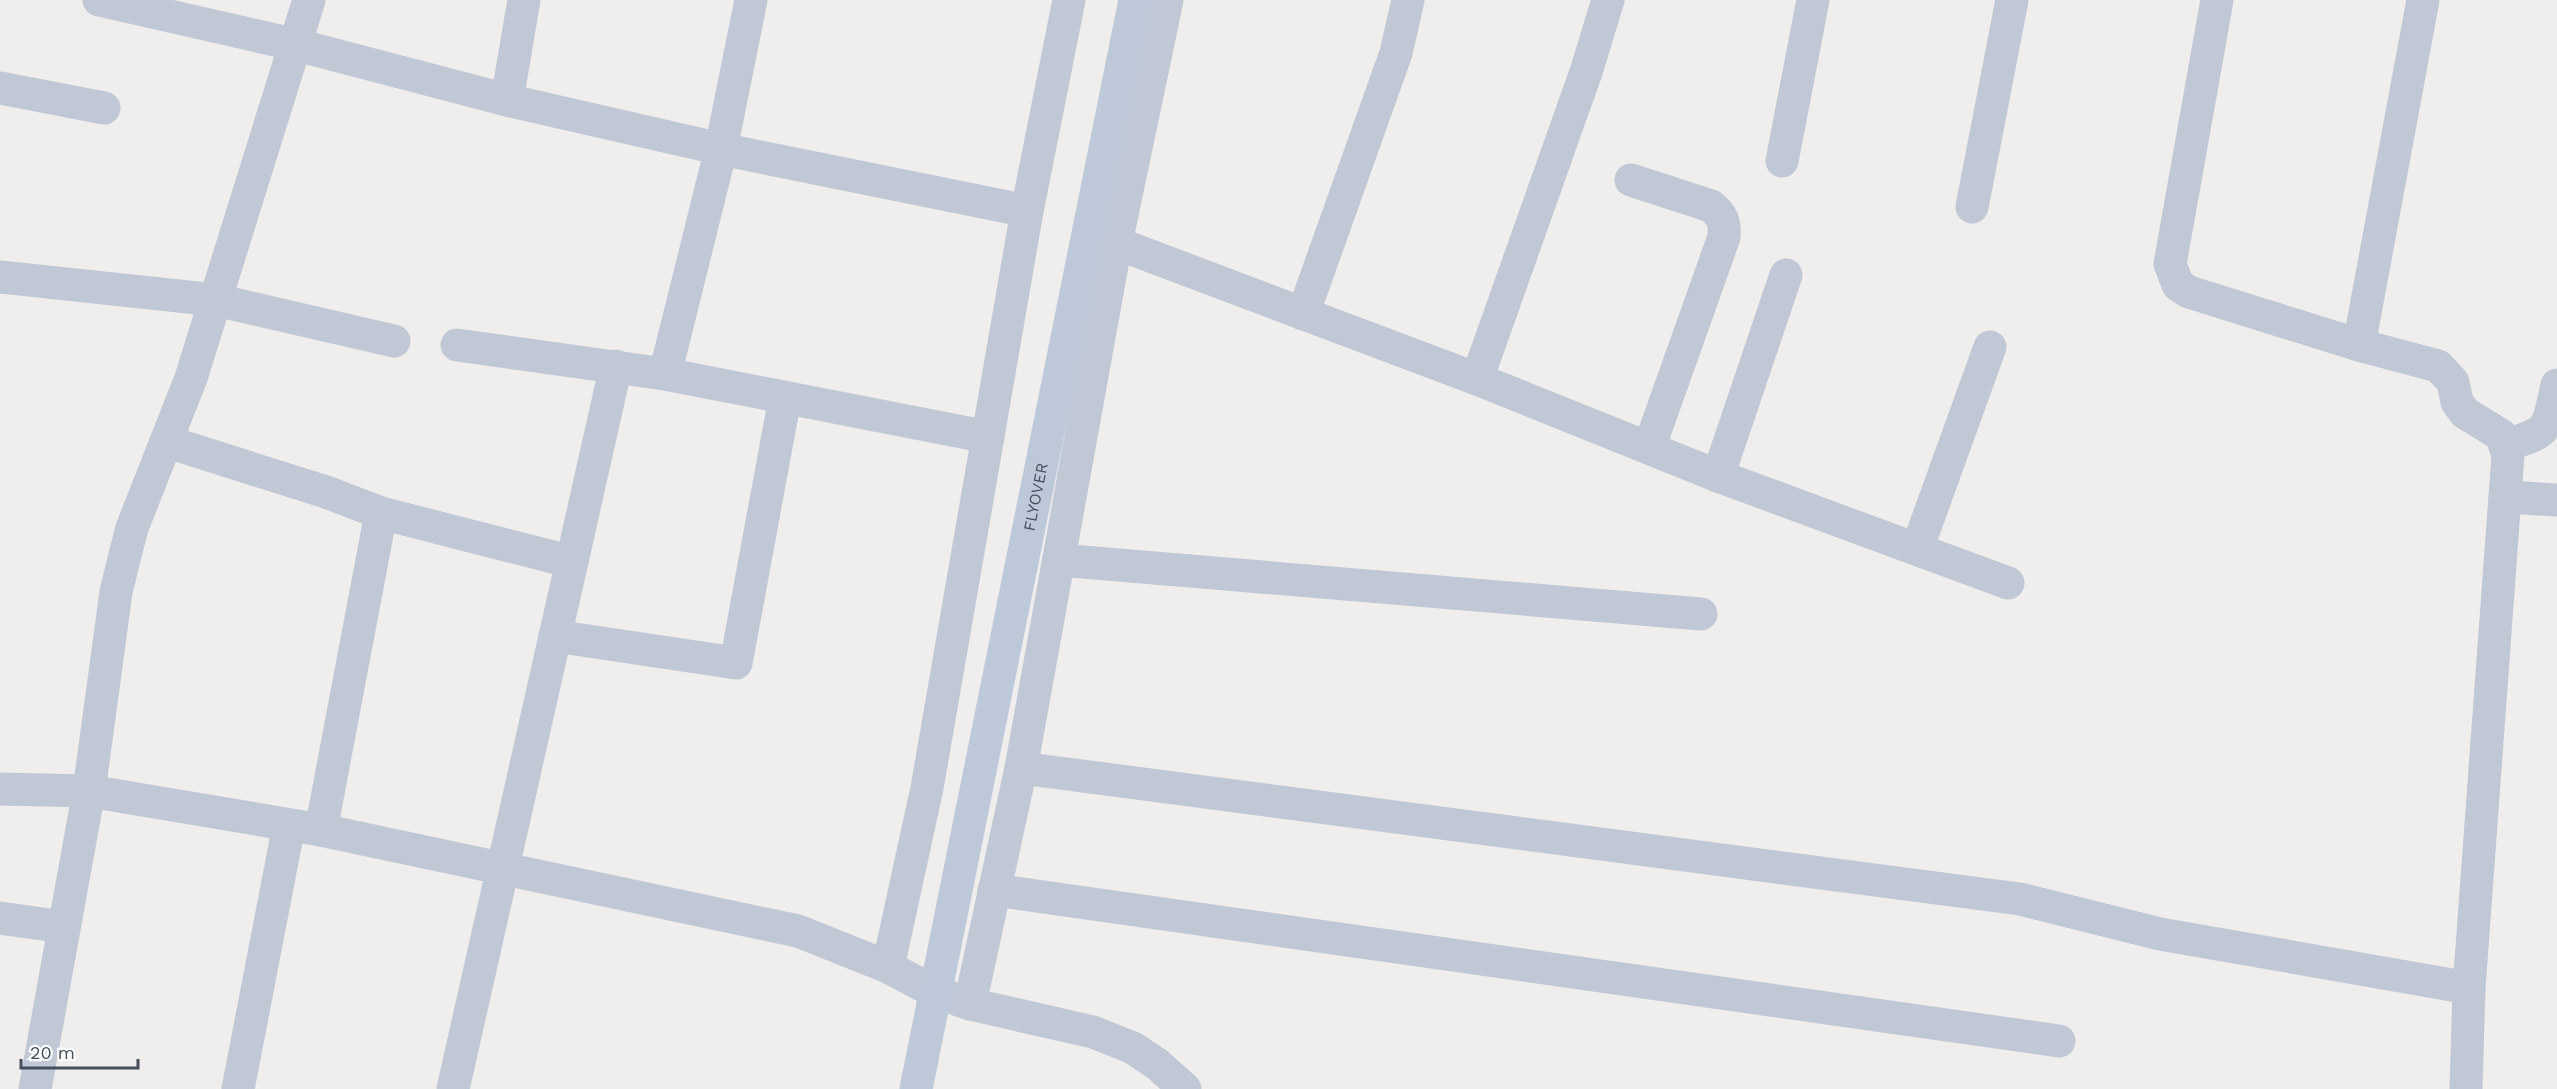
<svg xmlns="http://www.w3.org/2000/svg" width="2557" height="1089" viewBox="0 0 2557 1089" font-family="'Work Sans',sans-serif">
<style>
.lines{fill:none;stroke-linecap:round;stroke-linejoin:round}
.minor{stroke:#bfc8d4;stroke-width:33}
.secondary{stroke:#bdc8d9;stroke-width:33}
.labels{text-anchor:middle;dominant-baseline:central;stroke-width:5;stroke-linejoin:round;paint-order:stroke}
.street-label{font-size:16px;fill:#444f5c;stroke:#fff}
</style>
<rect width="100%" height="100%" fill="#f0eded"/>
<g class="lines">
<g class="minor">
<polyline points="99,0 297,45 507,100 721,149 1027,211"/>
<polyline points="2217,0 2170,264 2178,285 2189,292 2359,345 2438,366 2453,382 2457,402 2465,413 2501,435 2508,455 2469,988 2466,1089"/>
<polyline points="0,88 104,108"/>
<polyline points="507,100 524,0"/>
<polyline points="1782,161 1813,0"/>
<path d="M 1631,180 L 1711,206 C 1723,216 1725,222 1724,237 L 1649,448"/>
<polyline points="1972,207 2012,0"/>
<polyline points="1116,243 1477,379 1718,476 2008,583"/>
<polyline points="0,277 216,300 394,341"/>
<polyline points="1303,314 1396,53 1408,0"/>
<polyline points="457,345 665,374 988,437"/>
<polyline points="2359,345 2423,0"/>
<polyline points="665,374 721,149 751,0"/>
<polyline points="1477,379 1586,72 1608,0"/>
<polyline points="168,442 326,492 381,513 572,562"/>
<path d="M 2506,445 C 2551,432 2547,429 2557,385"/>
<polyline points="1718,476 1786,275"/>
<polyline points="2506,497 2557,500"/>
<polyline points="1917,549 1990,347"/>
<polyline points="1059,560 1701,614"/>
<polyline points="555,636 736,663 785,398"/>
<polyline points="1021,768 2020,899 2160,934 2469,988"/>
<polyline points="0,789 89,791 321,830 798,931 888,967 935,992 970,1004 1093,1032 1133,1048 1157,1064 1185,1089"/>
<polyline points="321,830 381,513"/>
<polyline points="994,890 2059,1041"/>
<polyline points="0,918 64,927"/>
<polyline points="888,967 927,788 1027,211 1069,0"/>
<polyline points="970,1004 1021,768 1116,243 1167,0"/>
<polyline points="35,1089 89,791 116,592 125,555 132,528 191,378 309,0"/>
<polyline points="238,1089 289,825"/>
<polyline points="453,1089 616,366"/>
</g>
<path class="secondary" id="s1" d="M 916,1089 L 1135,0"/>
</g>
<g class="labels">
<g class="street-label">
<text stroke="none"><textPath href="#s1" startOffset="604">FLYOVER</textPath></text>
</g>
</g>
<path d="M21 1059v9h117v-9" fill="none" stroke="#444f5c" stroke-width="3"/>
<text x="30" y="1059" font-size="18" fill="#444f5c" stroke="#ffffff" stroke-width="4.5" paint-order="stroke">20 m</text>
</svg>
